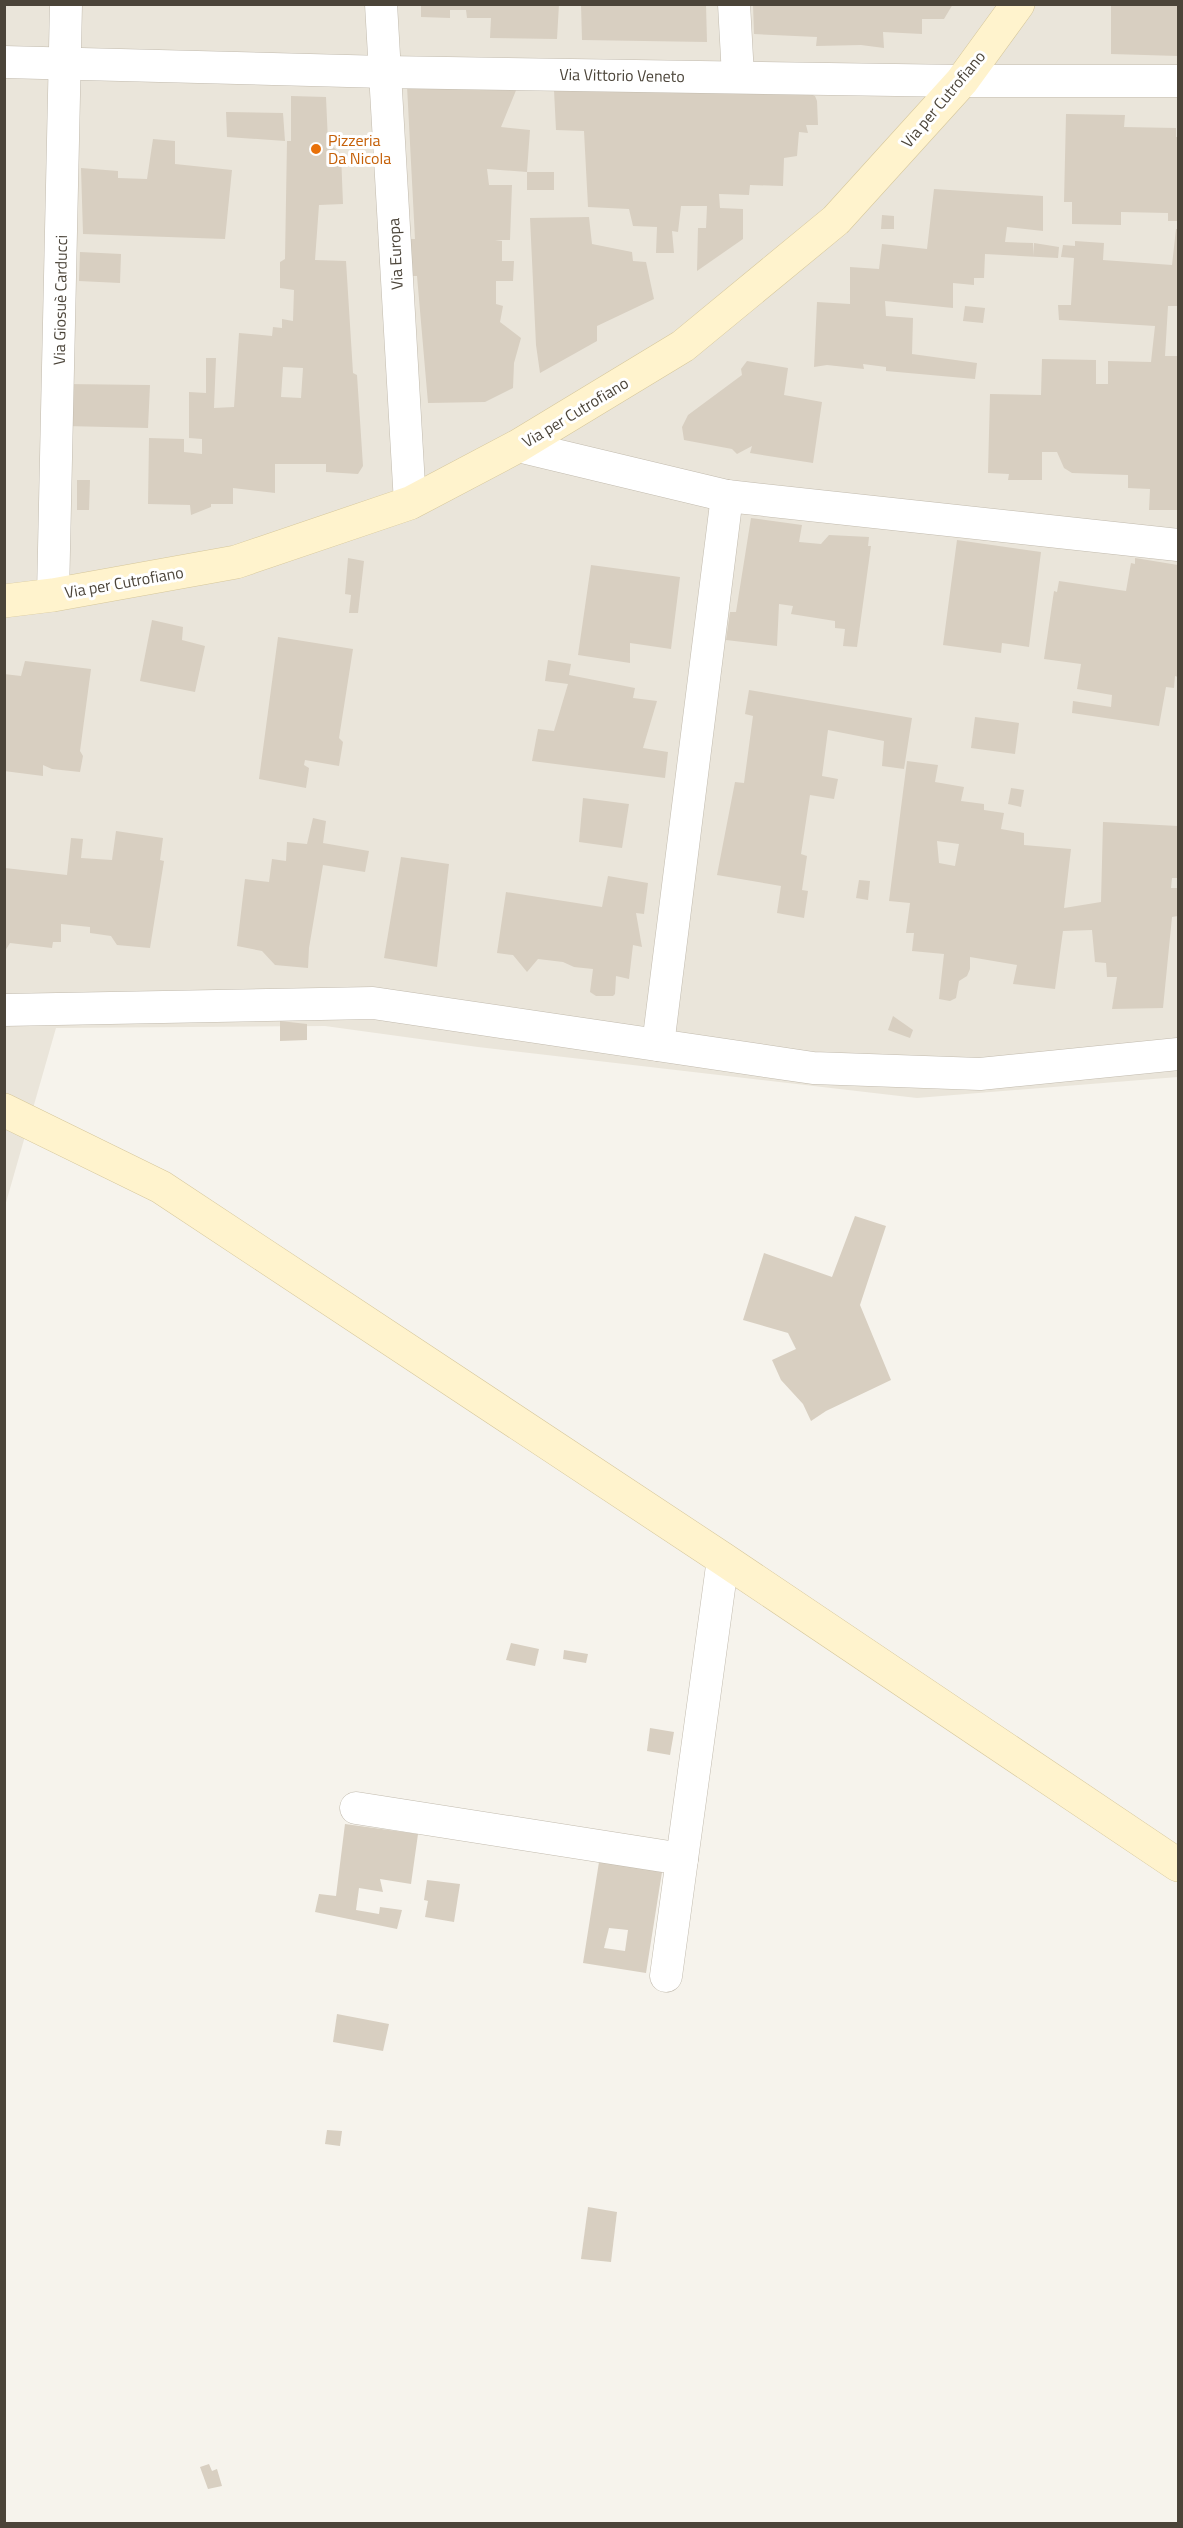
<svg xmlns="http://www.w3.org/2000/svg" width="1183" height="2528" viewBox="0 0 1183 2528" font-family="'Titillium Web',sans-serif">
<style>
.residential{fill:#eae5da}
.building{fill:#d8cfc1;fill-rule:evenodd}
.lines{fill:none;stroke-linecap:round;stroke-linejoin:round}
.street-casing{stroke:#c2bbae;stroke-width:33}
.secondary-casing{stroke:#d6c79b;stroke-width:34}
.street{stroke:#fff;stroke-width:32}
.secondary{stroke:#fff3cd;stroke-width:33}
.food-dot{fill:#e8710a;stroke:#fff;stroke-width:2}
.labels{text-anchor:middle;dominant-baseline:central;stroke-width:6;stroke-linejoin:round;paint-order:stroke}
.street-label{font-size:16px;fill:#4b4439;stroke:#fff}
.food-label{font-size:16px;fill:#c56008;stroke:#fff;text-anchor:start}
</style>
<rect width="100%" height="100%" fill="#f6f3ec"/>
<polygon class="residential" points="5,5 1178,5 1178,1077 917,1098 478,1047 325,1026 56,1028 5,1206"/>
<g class="building">
<polygon points="421,4 559,4 557,39 490,38 491,18 467,18 466,10 450,10 450,18 421,17"/>
<polygon points="581,4 706,4 707,42 582,40"/>
<polygon points="753,4 953,4 944,19 922,19 922,34 883,32 884,48 861,45 816,46 817,37 754,34"/>
<polygon points="1111,4 1178,4 1178,56 1111,54"/>
<polygon points="407,86 517,88 501,127 530,130 527,172 487,169 489,185 512,185 510,240 495,240 502,241 502,261 514,261 513,281 496,281 496,304 503,306 500,322 521,338 514,363 513,388 485,402 428,403 417,276 413,276 410,239 415,239"/>
<polygon points="554,90 808,93 815,96 817,101 818,125 806,125 808,133 799,132 797,156 784,158 783,186 750,185 749,195 719,194 720,208 743,209 743,239 697,271 698,228 706,228 707,206 681,206 678,232 672,231 674,253 656,253 657,227 633,226 629,209 588,207 584,131 556,130"/>
<path d="M 291,96 L 326,97 L 328,142 L 341,154 L 343,204 L 319,205 L 315,260 L 346,261 L 353,373 L 357,375 L 363,466 L 358,474 L 326,472 L 326,464 L 275,464 L 275,493 L 233,488 L 233,504 L 211,504 L 211,507 L 191,515 L 190,505 L 148,504 L 149,438 L 184,439 L 184,452 L 202,454 L 202,439 L 189,438 L 189,392 L 206,393 L 206,358 L 216,358 L 214,408 L 234,407 L 239,333 L 272,336 L 273,327 L 282,328 L 282,319 L 293,321 L 294,290 L 280,288 L 280,262 L 285,259 L 287,141 L 291,141 ZM 283,367 L 303,368 L 301,398 L 281,397 Z"/>
<polygon points="226,112 283,113 285,141 227,137"/>
<polygon points="1066,114 1125,115 1124,127 1176,128 1176,137 1178,137 1178,221 1168,221 1168,213 1121,212 1121,225 1072,224 1072,202 1064,202"/>
<polygon points="153,139 175,141 175,164 232,170 225,239 83,234 81,168 118,171 118,178 147,179"/>
<rect x="527" y="172" width="27" height="18"/>
<polygon points="934,189 1043,196 1043,231 1007,227 1005,242 1033,243 1033,256 1034,243 1059,247 1058,258 985,254 984,278 974,278 974,285 953,283 953,308 885,301 886,316 913,318 912,354 977,363 975,379 886,371 886,367 863,364 864,369 827,365 814,367 817,302 850,304 850,267 879,269 882,244 927,249"/>
<polygon points="882,215 894,216 894,229 881,229"/>
<polygon points="589,217 592,244 632,252 633,261 646,262 654,299 597,326 597,341 540,373 536,345 530,218"/>
<polygon points="1176,229 1178,229 1177,306 1168,306 1165,356 1178,356 1178,510 1149,510 1150,489 1128,488 1128,475 1072,473 1064,468 1057,452 1042,452 1042,480 1008,480 1009,474 988,473 990,394 1041,395 1042,359 1096,360 1096,384 1108,384 1108,361 1151,362 1155,326 1059,320 1058,305 1071,305 1074,258 1061,257 1063,245 1075,246 1075,241 1104,243 1103,260 1172,265"/>
<polygon points="80,252 121,254 120,283 79,281"/>
<polygon points="965,306 985,308 983,323 963,321"/>
<polygon points="747,361 788,368 784,395 822,402 813,463 750,453 752,446 737,454 732,449 684,440 682,427 688,415 742,375 741,369"/>
<polygon points="65,384 150,385 148,428 66,426"/>
<polygon points="77,480 90,480 89,510 77,510"/>
<polygon points="751,518 802,525 799,542 821,544 829,535 869,537 868,546 871,546 857,647 843,646 845,629 835,628 835,621 791,614 793,606 779,604 777,646 726,640 730,612 736,612"/>
<polygon points="957,540 1041,552 1029,647 1002,643 1001,653 943,645"/>
<polygon points="348,558 364,561 358,613 349,613 351,595 345,594"/>
<polygon points="1135,558 1178,565 1178,677 1175,676 1174,688 1166,687 1159,726 1072,713 1073,701 1111,707 1112,695 1077,689 1081,664 1044,659 1054,591 1057,592 1059,581 1126,591 1131,563 1135,564"/>
<polygon points="591,565 680,577 671,649 630,643 630,663 578,655"/>
<polygon points="152,620 183,627 182,640 205,646 195,692 140,681"/>
<polygon points="278,637 353,649 339,738 343,742 339,766 305,760 304,765 309,768 306,788 259,779"/>
<polygon points="548,660 571,664 569,675 635,688 633,698 657,701 643,748 668,752 665,778 532,761 538,729 554,731 568,684 545,681"/>
<polygon points="25,661 91,669 80,751 83,756 80,772 52,769 43,765 43,776 4,771 4,674 21,676"/>
<polygon points="749,690 912,718 904,769 882,766 884,741 828,730 822,776 838,779 834,799 810,795 801,854 807,856 802,890 808,891 804,918 777,913 781,886 717,875 735,782 744,783 753,716 745,714"/>
<polygon points="975,717 1019,723 1015,754 971,748"/>
<path d="M 907,761 L 938,765 L 935,782 L 964,787 L 961,801 L 984,804 L 984,810 L 1004,813 L 1001,829 L 1024,833 L 1024,845 L 1071,849 L 1064,908 L 1101,902 L 1103,822 L 1178,826 L 1178,878 L 1172,878 L 1171,888 L 1178,888 L 1178,916 L 1172,917 L 1163,1008 L 1112,1009 L 1117,977 L 1107,977 L 1106,963 L 1095,962 L 1092,930 L 1063,931 L 1055,989 L 1013,984 L 1017,965 L 970,957 L 970,969 L 967,976 L 959,981 L 956,998 L 950,1001 L 939,999 L 944,954 L 912,951 L 914,933 L 906,933 L 910,903 L 889,901 ZM 937,841 L 959,844 L 955,866 L 939,863 Z"/>
<polygon points="1011,788 1024,790 1021,807 1008,804"/>
<polygon points="583,798 629,804 622,848 579,842"/>
<polygon points="313,818 326,821 323,843 369,851 365,872 323,865 309,948 308,968 275,965 262,951 237,946 245,879 269,882 272,859 286,861 287,842 307,844"/>
<polygon points="116,831 163,838 160,860 164,861 150,948 117,945 111,936 90,933 90,927 61,924 61,942 53,942 52,948 10,943 5,951 5,868 67,875 71,838 83,839 81,858 112,860"/>
<polygon points="401,857 449,864 437,967 384,958"/>
<polygon points="608,876 648,883 644,914 636,913 642,947 633,945 629,979 616,976 615,994 613,996 596,996 590,992 593,969 574,967 563,962 538,959 527,972 513,955 497,953 506,892 602,907"/>
<polygon points="859,880 870,881 868,900 856,898"/>
<polygon points="893,1016 913,1030 910,1038 888,1030"/>
<polygon points="280,1021 307,1024 307,1040 280,1041"/>
<polygon points="855,1216 886,1226 860,1305 891,1380 826,1411 811,1421 803,1404 781,1380 772,1360 796,1349 788,1333 743,1320 764,1253 832,1277"/>
<polygon points="511,1643 539,1649 535,1666 506,1660"/>
<polygon points="564,1650 588,1654 586,1663 563,1659"/>
<polygon points="650,1728 674,1732 670,1755 647,1751"/>
<polygon points="345,1824 418,1834 411,1884 380,1879 383,1892 359,1888 356,1910 379,1914 380,1907 402,1910 397,1929 315,1912 319,1894 336,1896"/>
<path d="M 599,1862 L 662,1872 L 646,1973 L 583,1963 ZM 609,1928 L 628,1930 L 625,1951 L 604,1948 Z"/>
<polygon points="427,1880 460,1884 454,1922 425,1917 428,1901 424,1900"/>
<polygon points="337,2014 389,2024 383,2051 333,2042"/>
<polygon points="327,2130 342,2131 340,2146 325,2144"/>
<polygon points="588,2207 617,2212 611,2262 581,2259"/>
<polygon points="209,2464 212,2471 217,2469 222,2486 208,2489 200,2467"/>
</g>
<g class="lines">
<defs>
<g id="street">
<polyline points="381,4 410,503"/>
<polyline points="734,4 738,76"/>
<polyline points="4,62 385,72 962,81 1178,81"/>
<polyline points="518,446 727,496 1178,545"/>
<polyline points="53,595 66,4"/>
<polyline points="4,1010 373,1003 813,1068 980,1074 1178,1054"/>
<polyline points="658,1045 727,496"/>
<polyline points="356,1808 682,1859"/>
<polyline points="666,1976 723,1559"/>
</g>
<g id="secondary">
<polyline points="4,601 53,595 236,562 410,503 518,446 683,346 836,220 962,81 1018,4"/>
<polyline points="4,1110 161,1187 723,1559 1178,1865"/>
</g>
</defs>
<use href="#street" class="street-casing"/>
<use href="#secondary" class="secondary-casing"/>
<use href="#street" class="street"/>
<use href="#secondary" class="secondary"/>
</g>
<circle class="food-dot" cx="316" cy="149" r="6"/>
<g class="labels">
<g class="street-label">
<text transform="translate(622 75) rotate(1)">Via Vittorio Veneto</text>
<text transform="translate(943 99) rotate(-50)">Via per Cutrofiano</text>
<text transform="translate(395 254) rotate(-93)">Via Europa</text>
<text transform="translate(60 300) rotate(-89)">Via Giosuè Carducci</text>
<text transform="translate(575 412) rotate(-31)">Via per Cutrofiano</text>
<text transform="translate(124 582) rotate(-10)">Via per Cutrofiano</text>
</g>
<g class="food-label">
<text x="328" y="140">Pizzeria<tspan x="328" dy="18">Da Nicola</tspan></text>
</g>
</g>
<rect width="1183" height="2528" fill="none" stroke="#4b4439" stroke-width="12"/>
</svg>
